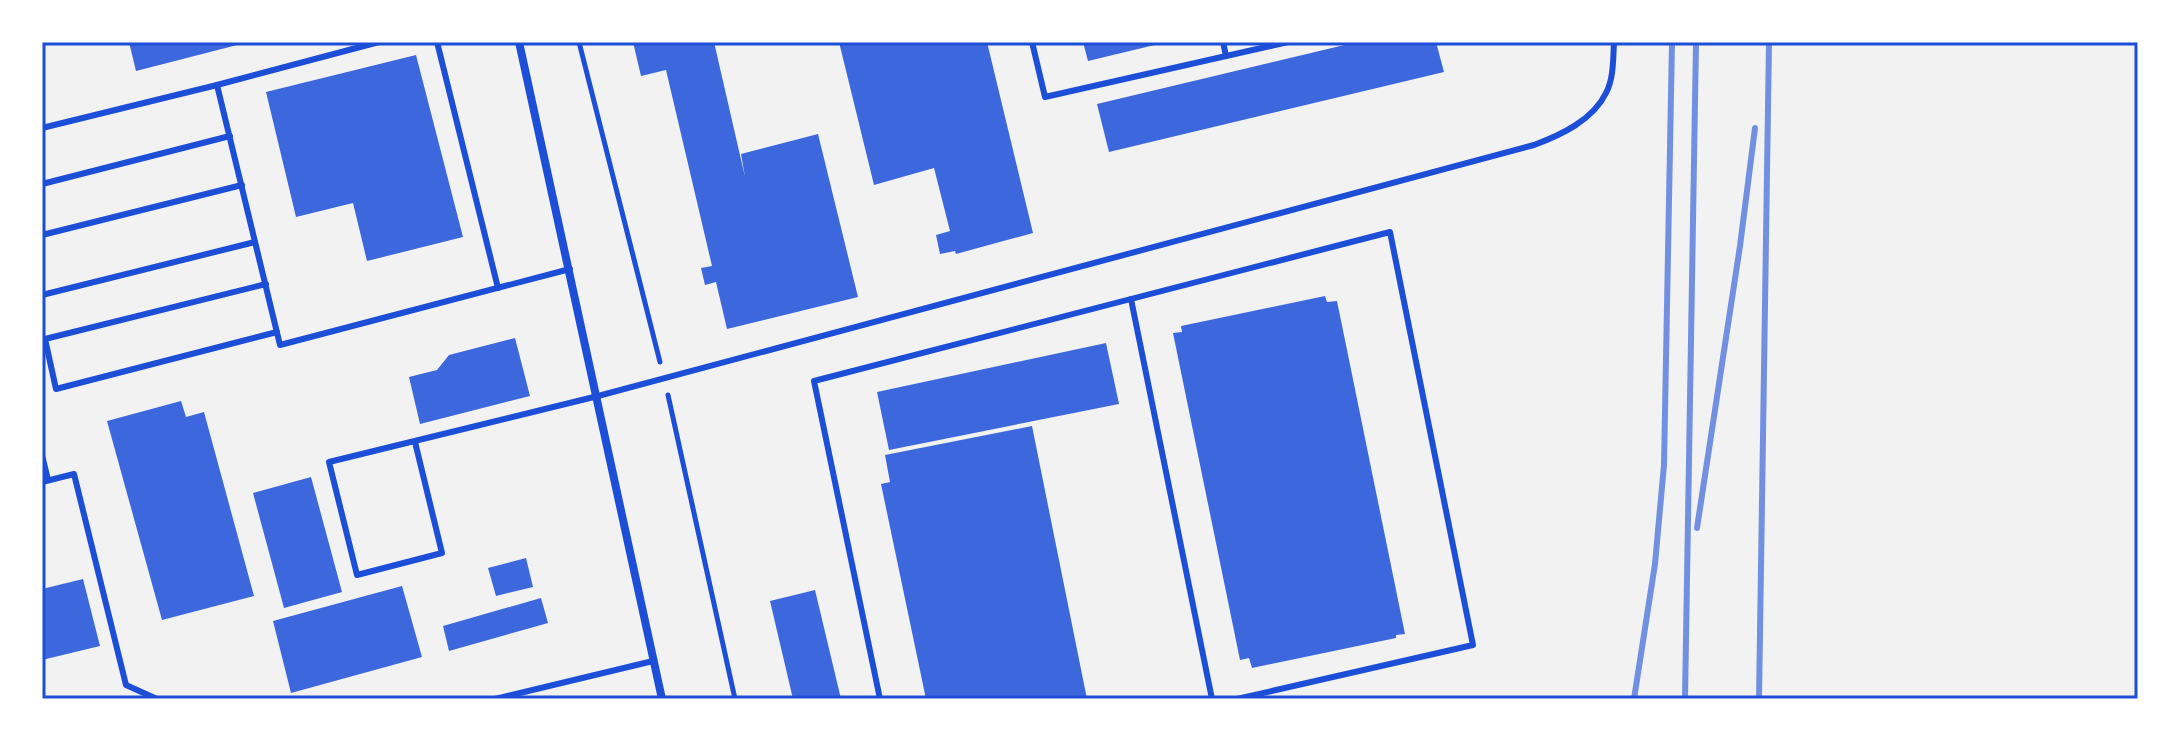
<svg xmlns="http://www.w3.org/2000/svg" width="2180" height="741" viewBox="0 0 2180 741" font-family="'Fira Sans Condensed',sans-serif">
<style>
.building{fill:#3d67dc}
.lines{fill:none;stroke-linecap:round;stroke-linejoin:round}
.path{stroke:#1d4ed8;stroke-width:5}
.service{stroke:#1d4ed8;stroke-width:6}
.minor{stroke:#1d4ed8;stroke-width:8}
.rail{stroke:#7290e2;stroke-width:6}
.neatline{fill:none;stroke:#1d4ed8;stroke-width:3}
</style>
<rect width="100%" height="100%" fill="#f2f2f2"/>
<g class="building">
<polygon points="129,42 244,42 245,43 136,71"/>
<polygon points="633,42 714,42 745,177 741,154 818,134 858,297 727,329 716,282 705,285 701,268 712,266 666,70 641,76"/>
<polygon points="839,42 987,42 1033,233 956,254 955,251 940,254 936,235 950,231 934,168 874,185"/>
<polygon points="1083,42 1163,42 1163,43 1088,61"/>
<polygon points="1357,42 1436,42 1444,72 1109,152 1097,104"/>
<polygon points="416,55 463,237 367,261 353,203 296,217 266,92"/>
<polygon points="1325,296 1327,302 1337,301 1405,634 1396,635 1396,638 1252,668 1249,658 1240,660 1173,333 1182,332 1181,326"/>
<polygon points="515,338 530,396 420,424 409,377 437,370 449,355"/>
<polygon points="1106,343 1119,404 889,450 877,392"/>
<polygon points="181,401 186,417 204,412 254,596 162,620 107,421"/>
<polygon points="1032,426 1087,699 926,699 881,484 890,482 885,455"/>
<polygon points="311,477 342,592 284,608 253,493"/>
<polygon points="526,558 533,587 496,596 488,568"/>
<polygon points="83,579 100,646 42,660 42,589"/>
<polygon points="402,586 422,657 291,693 273,621"/>
<polygon points="815,590 841,699 793,699 770,601"/>
<polygon points="541,598 548,623 449,651 443,626"/>
</g>
<g class="lines">
<g class="path">
<polyline points="579,42 660,362"/>
<polyline points="668,395 735,699"/>
</g>
<g class="service">
<polyline points="379,42 217,85 280,345 570,269"/>
<polyline points="437,42 498,288"/>
<polyline points="1032,42 1045,97 1288,42"/>
<polyline points="1223,42 1226,56"/>
<polyline points="42,128 217,85"/>
<polyline points="42,184 230,136"/>
<polyline points="42,235 242,185"/>
<polyline points="266,284 45,339 56,389 277,332"/>
<polyline points="42,295 255,242"/>
<polyline points="1131,299 1212,699"/>
<path d="M 415,442 L 442,553 L 357,575 L 329,462 L 598,396 L 1534,145 C 1561,135 1593,120 1606,93 C 1614,78 1613,58 1614,42"/>
<polyline points="42,455 48,480"/>
<polyline points="42,482 74,474 126,685 157,699"/>
<polyline points="495,699 653,661"/>
<polyline points="880,699 814,381 1390,232 1473,645 1237,699"/>
</g>
<polyline class="minor" points="519,42 662,699"/>
<g class="rail">
<polyline points="1697,528 1740,246 1755,128"/>
<polyline points="1634,699 1655,564 1664,465 1672,42"/>
<polyline points="1685,699 1696,42"/>
<polyline points="1759,699 1769,42"/>
</g>
</g>
<rect width="2180" height="741" fill="none" stroke="#ffffff" stroke-width="88"/>
<rect x="44" y="44" width="2092" height="653" class="neatline"/>
</svg>
